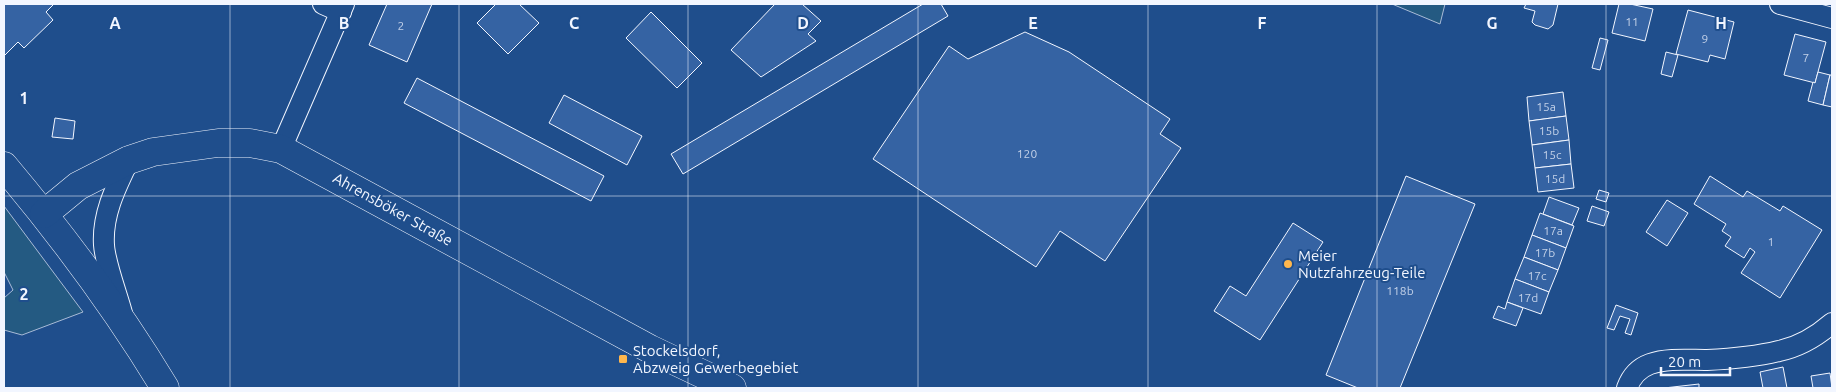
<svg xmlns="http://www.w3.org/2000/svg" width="1836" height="392" viewBox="0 0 1836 392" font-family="Ubuntu,sans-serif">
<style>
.green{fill:#245a82;stroke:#a8bbd7}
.building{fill:#3563a3;stroke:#f2f6ff}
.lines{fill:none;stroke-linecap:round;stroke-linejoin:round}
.street-casing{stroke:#f2f6ff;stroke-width:22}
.secondary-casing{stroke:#f2f6ff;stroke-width:29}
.street{stroke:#1f4e8c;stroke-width:20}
.secondary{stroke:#1f4e8c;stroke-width:28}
.grid{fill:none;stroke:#f2f6ff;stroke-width:1;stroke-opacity:0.55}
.poi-dot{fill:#ffb74d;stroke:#1f4e8c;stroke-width:2}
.labels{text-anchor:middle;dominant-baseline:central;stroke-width:4;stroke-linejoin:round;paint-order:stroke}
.number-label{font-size:12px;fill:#c3d1e8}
.street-label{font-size:15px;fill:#f2f6ff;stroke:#1f4e8c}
.poi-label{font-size:15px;fill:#f2f6ff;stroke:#1f4e8c;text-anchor:start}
.grid-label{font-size:16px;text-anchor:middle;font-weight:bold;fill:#f2f6ff;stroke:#1f4e8c;stroke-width:4;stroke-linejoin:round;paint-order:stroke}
</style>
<rect width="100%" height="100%" fill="#1f4e8c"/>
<g class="green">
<polygon points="1392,4 1445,4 1440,24"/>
<polygon points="4,206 83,312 22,335 4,330 4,298 13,290 4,272"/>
</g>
<g class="building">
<polygon points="4,4 54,4 46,12 53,20 24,48 18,42 4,56"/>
<polygon points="387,4 432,4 407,62 369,45"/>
<polygon points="496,4 519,4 539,23 508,54 477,23"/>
<polygon points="775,4 802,4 821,21 808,34 816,41 761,77 731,50"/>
<polygon points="923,4 941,4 948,16 683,174 671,154"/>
<polygon points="1526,4 1558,4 1553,25 1548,29 1535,25 1532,22 1535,11 1524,8"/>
<polygon points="1619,4 1630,4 1653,9 1645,41 1612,33"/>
<polygon points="1688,10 1734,22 1725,59 1710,55 1708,62 1676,54"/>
<polygon points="651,12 702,63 677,88 626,38"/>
<polygon points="1025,32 1069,52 1170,119 1160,134 1181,148 1105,261 1060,231 1036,267 873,159 949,46 968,59"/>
<polygon points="1795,34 1826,42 1815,83 1784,75"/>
<polygon points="1600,38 1608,40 1600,70 1592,68"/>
<polygon points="1666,52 1678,55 1672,77 1661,74"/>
<polygon points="1818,72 1830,75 1823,105 1808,101 1813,82 1815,83"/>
<polygon points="1830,75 1832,75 1832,107 1823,105"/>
<polygon points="417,78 604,176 591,201 404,103"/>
<polygon points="1563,92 1566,116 1529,121 1527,97"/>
<polygon points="564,95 642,136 627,165 549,123"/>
<polygon points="1566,116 1569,140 1532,145 1529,121"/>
<polygon points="55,118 75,121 73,139 52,137"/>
<polygon points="1569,140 1571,164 1535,168 1532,145"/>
<polygon points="1571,164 1574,188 1538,192 1535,168"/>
<polygon points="1406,176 1475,204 1400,388 1358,388 1326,375"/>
<polygon points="1710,176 1743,197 1747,191 1780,211 1783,206 1822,230 1780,298 1741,273 1755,252 1750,248 1744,258 1725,246 1731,237 1722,231 1726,224 1694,204"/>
<polygon points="1599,190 1609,193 1606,202 1596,199"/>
<polygon points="1549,197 1579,208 1572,225 1543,214"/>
<polygon points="1667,200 1688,213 1667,246 1646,232"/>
<polygon points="1592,206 1609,212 1604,226 1587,221"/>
<polygon points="1540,213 1574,226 1566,248 1532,235"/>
<polygon points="1293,223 1323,242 1260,340 1214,311 1230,286 1246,296"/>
<polygon points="1532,235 1566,248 1558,270 1524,257"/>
<polygon points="1524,257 1558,270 1549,292 1515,279"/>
<polygon points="1515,279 1549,292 1541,314 1507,302"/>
<polygon points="1507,302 1523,308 1516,326 1493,318 1498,306 1505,309"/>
<polygon points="1616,305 1638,313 1631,335 1625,333 1630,319 1620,316 1614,330 1607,328"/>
<polygon points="1783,367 1787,388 1763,388 1760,372"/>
<polygon points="1830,373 1832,388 1813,388 1811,376"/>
<polygon points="1699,384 1699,388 1664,388"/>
</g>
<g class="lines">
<defs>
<g id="street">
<polyline points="323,4 341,12"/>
<polyline points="1780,4 1832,18"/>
<polyline points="281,149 344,4"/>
<path d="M 122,313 C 117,294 105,263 104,245 C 102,214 116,187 129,160"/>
<path d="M 1627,388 C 1631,377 1639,368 1650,364 C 1667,358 1688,360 1707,360 C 1730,359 1755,357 1779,351 C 1798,347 1817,336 1832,323"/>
</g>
<g id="secondary">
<path d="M 4,166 C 62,235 118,310 165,388"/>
<polyline points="44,214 78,186 129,160 153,152 218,143 250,143 281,149 650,349 732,388"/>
</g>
</defs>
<use href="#street" class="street-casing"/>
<use href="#secondary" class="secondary-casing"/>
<use href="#street" class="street"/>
<use href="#secondary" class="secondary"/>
</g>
<path class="grid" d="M 230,4 L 230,388M 459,4 L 459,388M 688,4 L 688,388M 918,4 L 918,388M 1148,4 L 1148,388M 1377,4 L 1377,388M 1606,4 L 1606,388M 4,196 L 1832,196"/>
<g class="poi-dot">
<circle cx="1288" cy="264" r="5"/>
<rect x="618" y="354" width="10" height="10" rx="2.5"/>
</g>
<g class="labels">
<g class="number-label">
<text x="1632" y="21">11</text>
<text x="401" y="25">2</text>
<text x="1705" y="38">9</text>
<text x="1806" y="57">7</text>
<text x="1546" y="106">15a</text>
<text x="1549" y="130">15b</text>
<text x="1027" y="153">120</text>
<text x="1552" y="154">15c</text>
<text x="1555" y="178">15d</text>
<text x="1553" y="230">17a</text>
<text x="1771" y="241">1</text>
<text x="1545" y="252">17b</text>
<text x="1537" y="275">17c</text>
<text x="1400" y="290">118b</text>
<text x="1528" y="297">17d</text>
</g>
<g class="street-label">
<text transform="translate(393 209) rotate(29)">Ahrensböker Straße</text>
</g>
<g class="poi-label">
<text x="1298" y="255">Meier<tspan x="1298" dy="17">Nutzfahrzeug-Teile</tspan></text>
<text x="633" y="350">Stockelsdorf,<tspan x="633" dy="17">Abzweig Gewerbegebiet</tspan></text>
</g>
</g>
<g class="grid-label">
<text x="115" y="29">A</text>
<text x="344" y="29">B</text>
<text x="574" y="29">C</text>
<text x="803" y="29">D</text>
<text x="1033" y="29">E</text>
<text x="1262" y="29">F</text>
<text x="1492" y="29">G</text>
<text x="1721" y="29">H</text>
<text x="24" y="104">1</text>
<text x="24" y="300">2</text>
</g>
<rect width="1836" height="392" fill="none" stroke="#f2f6ff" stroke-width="10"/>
<path d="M1661 367v8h69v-8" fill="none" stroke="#f2f6ff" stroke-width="2.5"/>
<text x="1668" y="367" font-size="15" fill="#f2f6ff" stroke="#1f4e8c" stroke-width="4" paint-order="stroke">20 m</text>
</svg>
